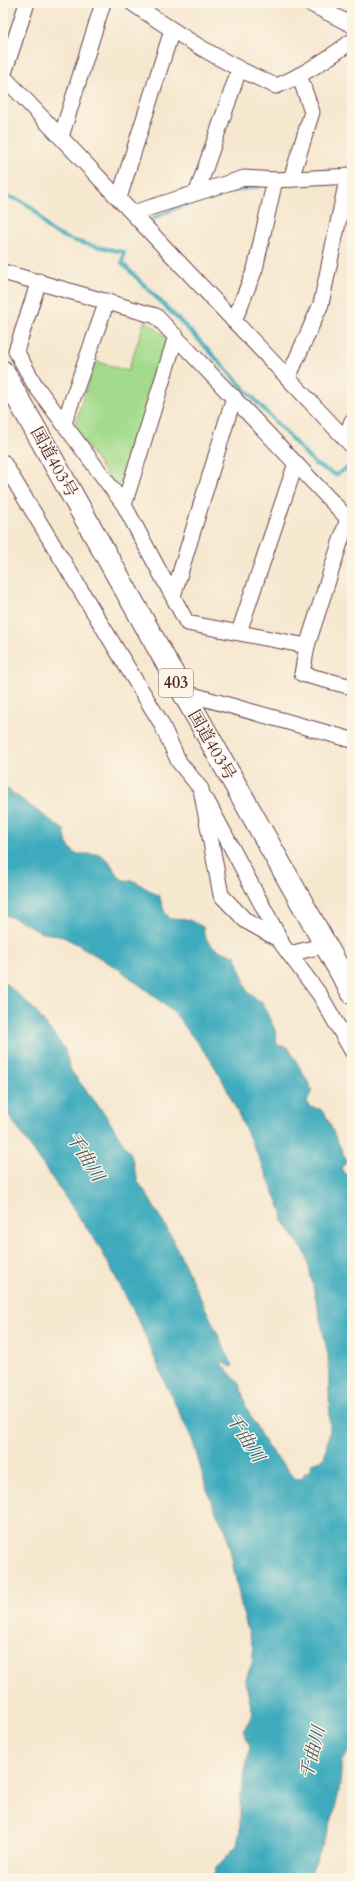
<svg xmlns="http://www.w3.org/2000/svg" width="355" height="1881" viewBox="0 0 355 1881" font-family="Cardo,'Noto Serif JP',serif">
<style>
.green{fill:#a3db8c;stroke:#767d5c}
.water{fill:#3eabbd;stroke:#446574}
.lines{fill:none;stroke-linecap:round;stroke-linejoin:round}
.stream{stroke:#3eabbd;stroke-width:4}
.minor-casing{stroke:#643d44;stroke-width:17}
.trunk-casing{stroke:#643d44;stroke-width:24}
.minor{stroke:#fff;stroke-width:15}
.trunk{stroke:#fff;stroke-width:22}
.labels{text-anchor:middle;dominant-baseline:central;stroke-width:3;stroke-linejoin:round;paint-order:stroke}
.shield{fill:#fcf5e5;stroke:#7f5f63;stroke-width:1}
.shield-label{font-size:16px;font-weight:bold;fill:#4a1f2b}
.street-label{font-size:17px;fill:#4a1f2b;stroke:#fcf5e5}
.water-label{font-size:18px;font-style:italic;fill:#455765;stroke:#fcf5e5}
</style>
<rect width="100%" height="100%" fill="#fcf5e5"/>
<filter id="ink" filterUnits="userSpaceOnUse"><feTurbulence type="fractalNoise" baseFrequency=".025" numOctaves="2"/><feDisplacementMap in="SourceGraphic" scale="8" xChannelSelector="R" yChannelSelector="G"/><feConvolveMatrix kernelMatrix="1 2 1 2 8 2 1 2 1" color-interpolation-filters="sRGB"/></filter>
<filter id="wash" filterUnits="userSpaceOnUse"><feTurbulence type="fractalNoise" baseFrequency=".012" numOctaves="4" result="noise"/><feDisplacementMap in="SourceGraphic" scale="16" xChannelSelector="R" yChannelSelector="G"/><feGaussianBlur stdDeviation="0.9" result="paint"/><feColorMatrix in="noise" values="0 0 0 0 0 0 0 0 0 0 0 0 0 0 0 0 0 1.4 0 .05"/><feComposite in="paint" operator="in"/></filter>
<g filter="url(#wash)">
<rect width="100%" height="100%" fill="#f6e7cf"/>
<polygon class="green" points="145,320 168,339 124,483 113,485 76,430 76,421 95,361 128,371"/>
<path class="water" d="M 3,786 L 64,830 L 67,844 L 75,854 L 99,854 L 109,861 L 117,875 L 123,880 L 134,881 L 159,896 L 165,913 L 171,919 L 189,920 L 203,927 C 205,947 219,951 236,956 L 247,991 L 262,1003 L 276,1032 L 277,1045 L 288,1047 L 313,1091 L 307,1102 L 309,1107 L 320,1109 L 325,1114 L 347,1162 L 341,1168 L 344,1173 L 352,1177 L 352,1739 L 349,1752 L 341,1761 C 343,1801 324,1841 309,1878 L 212,1878 L 216,1868 L 237,1845 L 240,1829 L 240,1797 L 250,1746 L 243,1731 L 253,1714 L 245,1681 L 253,1661 L 253,1648 L 242,1610 L 226,1530 L 218,1517 L 207,1490 L 192,1439 L 166,1385 L 140,1323 L 99,1246 L 3,1107 L 3,981 L 34,1009 L 64,1048 L 71,1071 L 104,1113 L 131,1155 L 138,1182 L 144,1190 L 170,1234 L 233,1366 L 231,1367 L 222,1361 L 222,1364 L 240,1385 L 246,1407 L 266,1445 L 296,1479 L 302,1478 L 305,1473 L 311,1470 L 312,1463 L 324,1458 L 330,1430 L 328,1355 L 306,1254 L 283,1221 L 282,1212 L 265,1171 L 222,1079 L 210,1059 L 175,1014 L 149,992 L 120,970 L 77,944 L 63,937 L 40,932 L 23,922 L 3,914 Z"/>
<g class="lines">
<g class="stream">
<path d="M 3,197 C 14,196 29,204 36,212 C 41,217 44,225 49,229 C 67,242 103,248 124,252 L 122,263 L 198,339 L 315,464 L 336,475 L 352,465"/>
<path d="M 153,219 C 184,202 223,191 258,187"/>
</g>
</g>
</g>
<g filter="url(#ink)">
<g class="lines">
<defs>
<g id="minor">
<path d="M 132,3 C 179,35 224,64 276,86 C 303,76 329,58 352,41"/>
<polyline points="309,3 352,25"/>
<polyline points="3,76 352,446"/>
<polyline points="3,76 27,3"/>
<polyline points="61,137 103,3"/>
<polyline points="291,179 312,112 299,75"/>
<polyline points="197,192 239,70"/>
<polyline points="119,198 172,30"/>
<polyline points="133,213 244,178 275,180 352,176"/>
<polyline points="3,272 156,316 352,523"/>
<polyline points="39,281 16,351 35,385 124,505 187,623 307,646 302,674 352,687"/>
<polyline points="234,321 255,269 275,180"/>
<polyline points="288,378 321,304 348,175"/>
<polyline points="64,423 107,301"/>
<polyline points="345,439 352,421"/>
<polyline points="3,462 161,723 179,762 201,789 221,895 246,921 278,939 320,995 352,1051"/>
<polyline points="124,505 176,336"/>
<polyline points="173,596 234,397"/>
<polyline points="239,632 296,463"/>
<polyline points="307,646 348,518"/>
<polyline points="182,692 352,740"/>
<polyline points="207,801 281,941"/>
<polyline points="289,954 326,945"/>
</g>
<polyline id="trunk" points="3,372 352,992"/>
</defs>
<use href="#minor" class="minor-casing"/>
<use href="#trunk" class="trunk-casing"/>
<use href="#minor" class="minor"/>
<use href="#trunk" class="trunk"/>
</g>
</g>
<g class="labels">
<rect class="shield" x="159" y="669" width="34" height="28" rx="3"/>
<g class="shield-label">
<text x="176" y="683">403</text>
</g>
<g class="street-label">
<text transform="translate(54 462) rotate(61)">国道403号</text>
<text transform="translate(212 745) rotate(60)">国道403号</text>
</g>
<g class="water-label">
<text transform="translate(85 1157) rotate(58)">千曲川</text>
<text transform="translate(245 1438) rotate(57)">千曲川</text>
<text transform="translate(313 1753) rotate(-76)">千曲川</text>
</g>
</g>
<rect width="355" height="1881" fill="none" stroke="#fcf5e5" stroke-width="16"/>
</svg>
